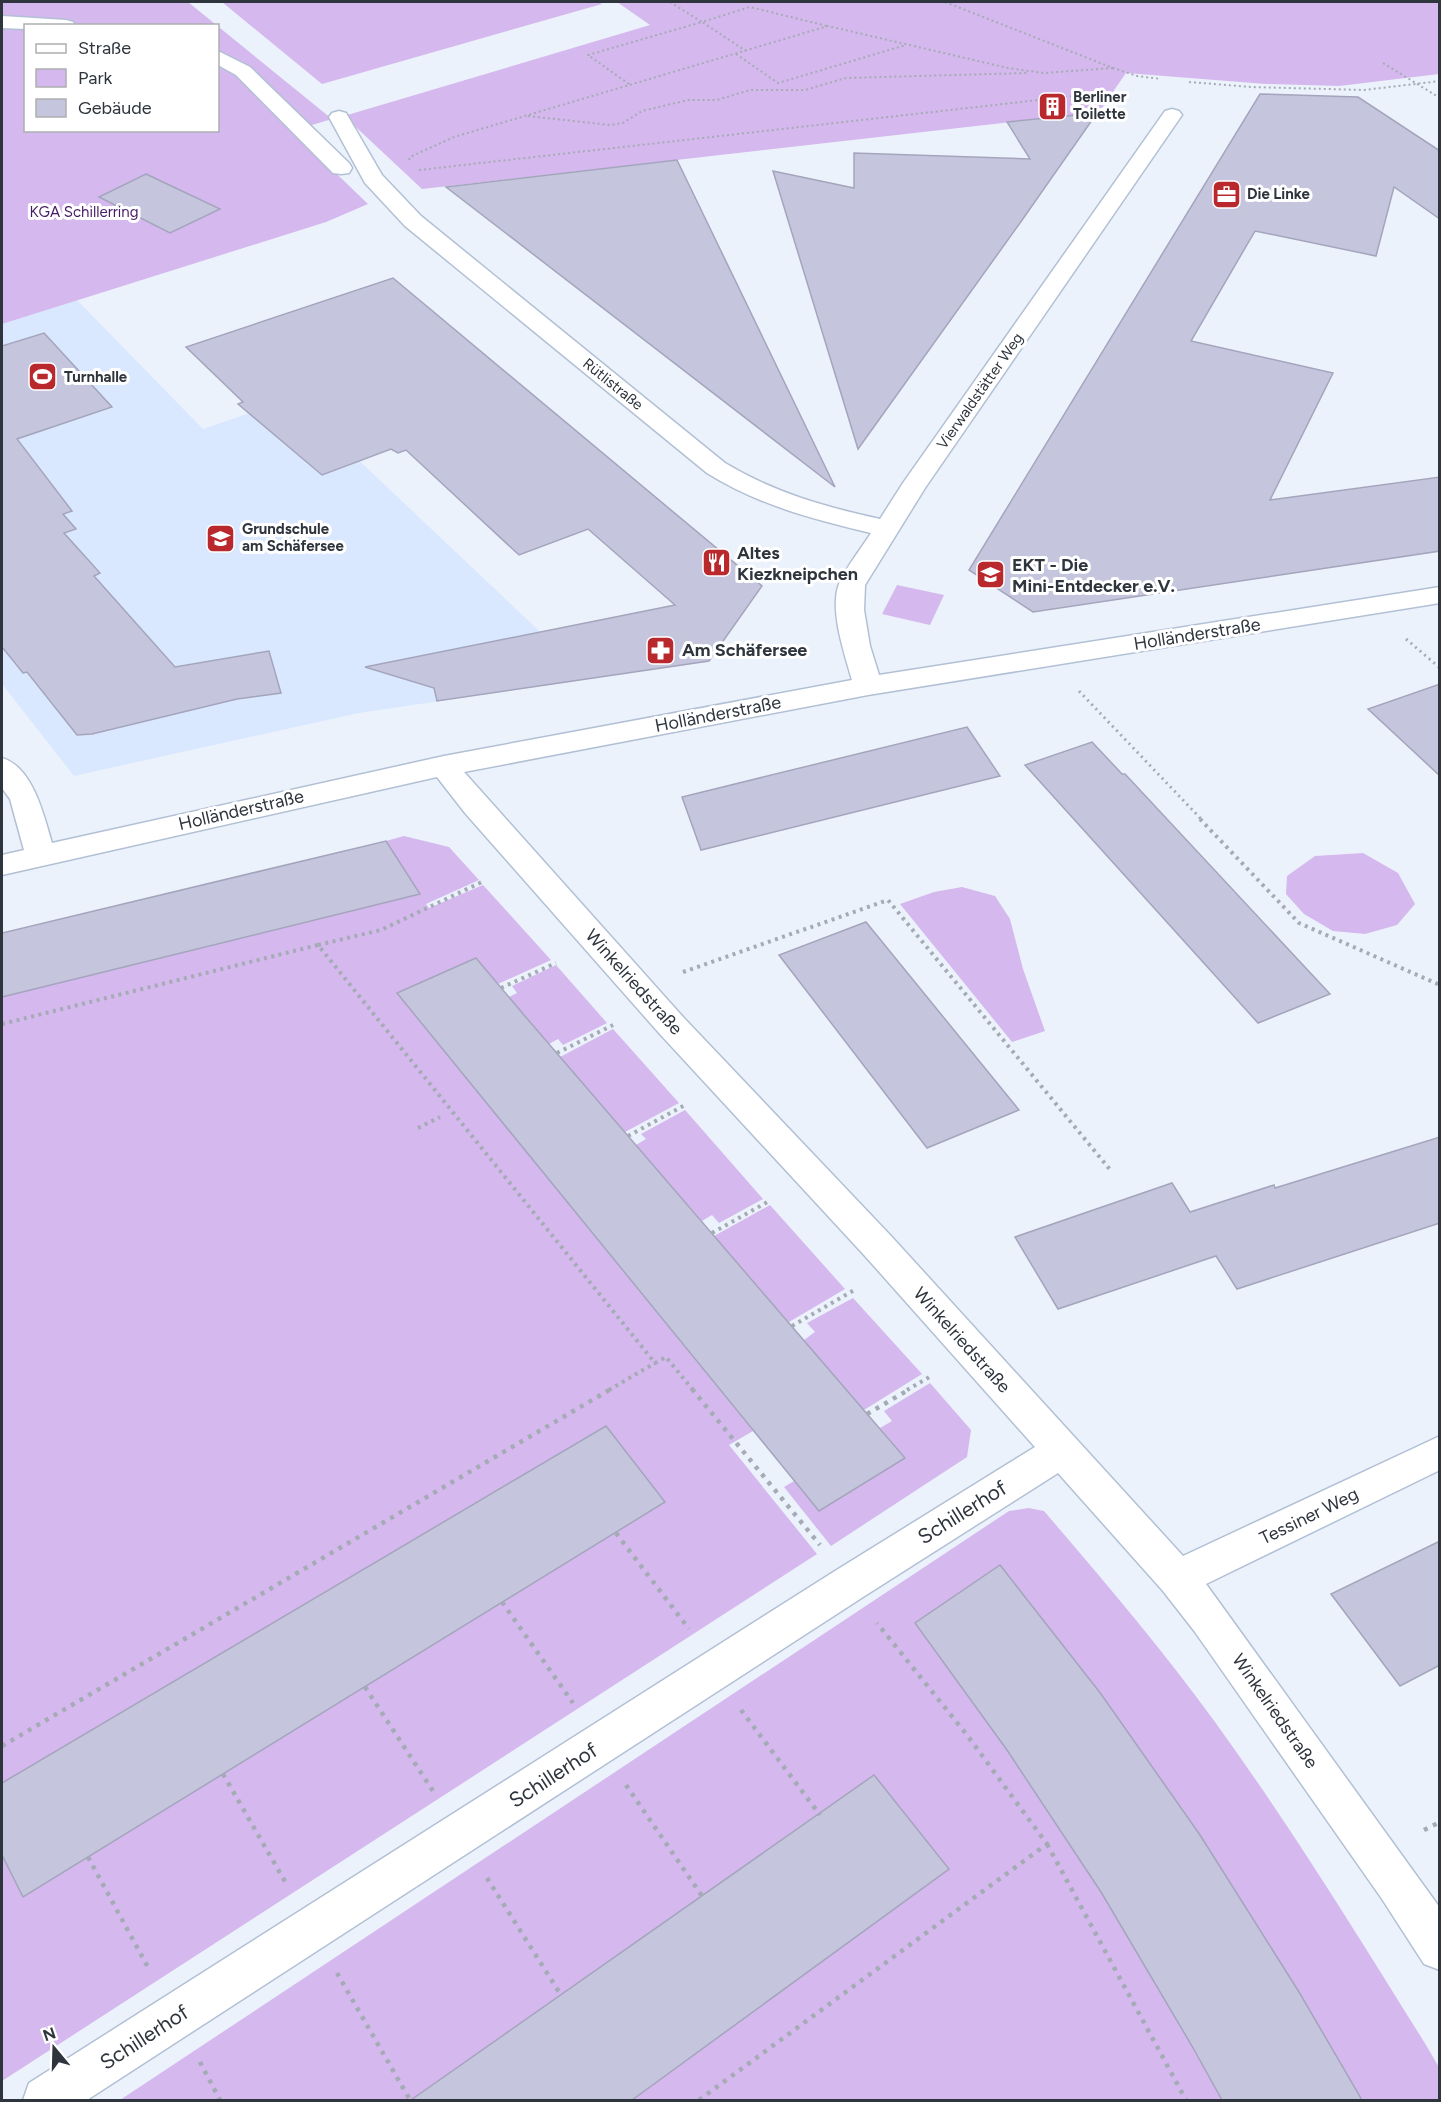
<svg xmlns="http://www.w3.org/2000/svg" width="1441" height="2102" viewBox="0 0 1441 2102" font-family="Figtree,sans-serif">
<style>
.built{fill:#d9e8ff}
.green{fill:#d4b8ee;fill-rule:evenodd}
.building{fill:#c5c6de;stroke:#a4a5bc;stroke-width:1.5}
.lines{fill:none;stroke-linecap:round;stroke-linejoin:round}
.minor-casing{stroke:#b2c0d5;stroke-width:3}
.path-far3{stroke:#a5abb4;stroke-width:2;stroke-dasharray:2 3;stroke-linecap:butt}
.path-far2{stroke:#a5abb4;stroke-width:3;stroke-dasharray:2 4;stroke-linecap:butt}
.path-far1{stroke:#a5abb4;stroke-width:4;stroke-dasharray:3 4.5;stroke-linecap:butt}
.path{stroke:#a5abb4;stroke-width:4.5;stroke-dasharray:4 6;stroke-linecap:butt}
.minor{fill:#fff;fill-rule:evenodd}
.labels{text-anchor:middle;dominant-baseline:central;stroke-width:6;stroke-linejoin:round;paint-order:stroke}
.far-poi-label{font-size:15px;font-weight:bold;fill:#2f353d;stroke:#fff;text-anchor:start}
.far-park-label{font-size:15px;fill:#461b64;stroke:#fff}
.far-street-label{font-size:15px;fill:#2f353d;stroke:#fff}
.poi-label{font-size:18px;font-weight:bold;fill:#2f353d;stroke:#fff;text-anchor:start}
.street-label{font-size:18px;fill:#2f353d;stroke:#fff}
.near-street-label{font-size:21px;fill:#2f353d;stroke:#fff}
</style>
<rect width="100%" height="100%" fill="#ecf2fb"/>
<polygon class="built" points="77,300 203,429 293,398 590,679 359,713 74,776 2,684 2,324"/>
<g class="green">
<path d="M 2,2 L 188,2 L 332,119 L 292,131 L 368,204 L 326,222 L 2,324 ZM 26,26 L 218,26 L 218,130 L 26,130 Z"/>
<polygon points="222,2 598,2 602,4 322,84"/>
<polygon points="617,2 1439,2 1439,74 1339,86 1266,84 1126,73 1099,112 422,189 344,116 650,25"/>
<polygon points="897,585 944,595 930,625 882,614"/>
<polygon points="404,836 449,847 479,880 426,904 429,908 483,885 551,960 498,984 476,958 398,994 753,1431 729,1445 817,1554 2,2081 2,997 420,894 386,841"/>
<polygon points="1363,853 1398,873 1415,904 1397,925 1365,934 1333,931 1304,914 1286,894 1287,876 1315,856"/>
<polygon points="962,887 995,896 1010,919 1023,969 1045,1031 1012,1042 900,904 934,892"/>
<polygon points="556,965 607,1023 563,1045 558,1039 549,1044 509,997 517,993 512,986"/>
<polygon points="613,1029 679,1103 625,1132 560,1057"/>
<polygon points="685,1110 763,1199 719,1223 712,1215 702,1221 636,1145 646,1139 641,1134"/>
<polygon points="770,1205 845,1289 789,1322 714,1236"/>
<polygon points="853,1298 922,1374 864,1410 804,1340 815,1332 807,1323"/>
<polygon points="930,1383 971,1430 967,1457 831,1546 784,1487 794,1481 819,1510 905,1458 880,1428 892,1421 884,1411"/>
<path d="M 1029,1508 L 1044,1511 C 1103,1580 1162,1649 1215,1722 C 1291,1827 1358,1936 1426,2045 L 1440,2069 L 1439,2100 L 120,2100 L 1009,1511 Z"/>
</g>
<g class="building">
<polygon points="1260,94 1358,97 1440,151 1440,219 1394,187 1376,256 1255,231 1191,341 1333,373 1270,500 1440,477 1440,551 1033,612 969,570"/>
<polygon points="1097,113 1020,223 858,449 773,171 854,188 854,153 1030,159 1007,122"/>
<polygon points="677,160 835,487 446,187"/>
<polygon points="146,174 220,209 170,233 99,197"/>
<polygon points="393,278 762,586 709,661 437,701 434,688 365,667 675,605 588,529 519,555 406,450 398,453 391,449 322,475 238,404 243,402 186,347"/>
<polygon points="44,333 112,407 17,439 72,511 63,514 76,529 64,533 100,573 94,576 175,667 269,651 281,693 237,699 92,734 77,735 27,672 23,673 2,647 2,346"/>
<polygon points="1440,684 1440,776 1368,709"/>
<polygon points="967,727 1000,776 701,850 682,797"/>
<polygon points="1092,742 1122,774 1125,774 1330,994 1258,1023 1025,765"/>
<polygon points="386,841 420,894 2,997 2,933"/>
<polygon points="866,922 1019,1110 927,1148 779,955"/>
<polygon points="476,958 524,1015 905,1458 819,1511 397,993"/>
<polygon points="1440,1137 1440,1223 1237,1289 1216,1256 1058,1309 1015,1237 1172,1183 1190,1212 1274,1185 1275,1188"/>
<polygon points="606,1426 665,1502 23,1897 2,1855 2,1783"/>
<polygon points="1440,1541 1440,1665 1400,1686 1331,1594"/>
<polygon points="1000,1565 1101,1694 1200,1835 1299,1992 1362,2100 1222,2100 1192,2046 1101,1892 1007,1750 915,1623"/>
<polygon points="874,1775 949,1869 632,2100 411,2100"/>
</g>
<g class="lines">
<defs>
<g id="minor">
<polygon points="2,16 66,20 73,22 75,26 26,26 26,29 2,28"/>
<polygon points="218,51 250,67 349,163 352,168 349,173 341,174 333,173 236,75 218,65"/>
<path d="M 1172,109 L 1179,111 L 1182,115 L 925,488 L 865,585 L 864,610 L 870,646 L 879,675 L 1440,587 L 1440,603 L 868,695 L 464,772 L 683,1017 L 891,1236 L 1183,1556 L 1440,1436 L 1440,1470 L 1206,1584 L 1440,1908 L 1440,1970 L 1424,1964 L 1382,1899 L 1195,1632 L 1163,1591 L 1058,1473 L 863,1597 L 87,2100 L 23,2100 L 29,2083 L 835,1571 L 1035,1447 L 865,1256 L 659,1033 L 465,813 L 437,777 L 2,875 L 2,855 L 24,850 L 10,799 L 2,788 L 2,758 C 33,767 44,816 52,843 L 444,756 L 852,680 C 845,655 829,610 839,584 C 846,567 861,549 871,533 C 813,519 758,505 707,473 L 405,226 L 365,183 L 329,117 L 332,113 L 339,111 L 346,113 L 382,175 L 421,216 L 725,463 C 773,492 825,507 880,519 L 903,483 L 1165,111 Z"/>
</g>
</defs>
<use href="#minor" class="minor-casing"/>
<g class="path-far3">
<polyline points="670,2 702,22 750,7 827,26"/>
<polyline points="945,2 1113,68 1137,76 1161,79"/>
<polyline points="736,54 778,83 906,45"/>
<polyline points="1383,63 1440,98"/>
<polyline points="1189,82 1251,87 1364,90 1440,81"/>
<polyline points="629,84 588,55 702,22 746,51"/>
<polyline points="528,116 610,125 623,123 642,111 688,100 717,100 750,90 805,90 846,78 1027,73"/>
<polyline points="409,160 410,157 454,137 828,26 1008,68 1043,73 1113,68"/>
<polyline points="419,170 1083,95 1122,96"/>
</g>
<g class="path-far2">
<polyline points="1406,639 1440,668"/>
<polyline points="1079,691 1202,820"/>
</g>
<g class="path-far1">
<polyline points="1200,819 1299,923 1440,985"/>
<polyline points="318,945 381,930 484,881"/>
<polyline points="683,972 888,900 1112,1172"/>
<polyline points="501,988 556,963"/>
<polyline points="2,1024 318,945 655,1363 666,1357 693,1390"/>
<polyline points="557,1053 613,1025"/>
<polyline points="418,1128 440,1117"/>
<polyline points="628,1136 685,1105"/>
<polyline points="712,1233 771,1200"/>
<polyline points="792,1326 856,1289"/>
<polyline points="609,1390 655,1363"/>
<polyline points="907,1390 931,1376"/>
</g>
<g class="path">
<polyline points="692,1389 820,1545"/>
<polyline points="867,1414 910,1389"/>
<polyline points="616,1533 689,1629"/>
<polyline points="502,1602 573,1703"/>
<polyline points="365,1687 433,1791"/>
<polyline points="741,1710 820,1815"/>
<polyline points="2,1746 611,1389"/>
<polyline points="223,1774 287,1885"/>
<polyline points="626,1785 702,1896"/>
<polyline points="1424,1830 1440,1822"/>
<polyline points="1047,1844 1186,2100"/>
<polyline points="88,1857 150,1971"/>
<polyline points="487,1878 561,1995"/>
<polyline points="337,1973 410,2100"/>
<polyline points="200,2062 220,2100"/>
<polyline points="699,2100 1047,1844 967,1735 877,1623"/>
</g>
<use href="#minor" class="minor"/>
</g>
<defs>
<symbol id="building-square" viewBox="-11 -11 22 22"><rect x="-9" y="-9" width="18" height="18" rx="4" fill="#b8282d" stroke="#fff"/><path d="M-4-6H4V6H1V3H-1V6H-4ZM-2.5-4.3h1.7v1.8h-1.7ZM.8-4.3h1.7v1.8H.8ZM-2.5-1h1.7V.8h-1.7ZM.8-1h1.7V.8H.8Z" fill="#fff"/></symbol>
<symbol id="office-square" viewBox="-11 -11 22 22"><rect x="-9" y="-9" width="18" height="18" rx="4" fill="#b8282d" stroke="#fff"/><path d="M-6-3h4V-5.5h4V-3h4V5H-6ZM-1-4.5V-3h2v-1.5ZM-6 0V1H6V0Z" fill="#fff"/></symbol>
<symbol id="stadium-square" viewBox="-11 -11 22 22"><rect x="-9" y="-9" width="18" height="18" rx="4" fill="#b8282d" stroke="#fff"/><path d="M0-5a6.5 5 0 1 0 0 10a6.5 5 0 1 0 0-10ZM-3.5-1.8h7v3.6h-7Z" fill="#fff"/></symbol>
<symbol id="school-square" viewBox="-11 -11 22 22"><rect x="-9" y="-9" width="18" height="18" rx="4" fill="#b8282d" stroke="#fff"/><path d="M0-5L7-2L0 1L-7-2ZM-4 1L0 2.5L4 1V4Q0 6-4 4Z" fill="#fff"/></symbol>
<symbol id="restaurant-square" viewBox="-11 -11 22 22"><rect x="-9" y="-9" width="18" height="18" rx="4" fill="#b8282d" stroke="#fff"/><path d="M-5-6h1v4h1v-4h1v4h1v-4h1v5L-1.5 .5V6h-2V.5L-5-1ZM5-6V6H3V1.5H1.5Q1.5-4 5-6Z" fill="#fff"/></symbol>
<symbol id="pharmacy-square" viewBox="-11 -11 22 22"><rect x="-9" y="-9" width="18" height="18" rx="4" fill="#b8282d" stroke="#fff"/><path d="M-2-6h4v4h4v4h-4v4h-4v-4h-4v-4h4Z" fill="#fff"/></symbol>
</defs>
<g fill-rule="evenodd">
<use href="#building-square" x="1036" y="90" width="33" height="33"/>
<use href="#office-square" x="1210" y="178" width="33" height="33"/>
<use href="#stadium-square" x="26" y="360" width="33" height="33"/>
<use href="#school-square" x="204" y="522" width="33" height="33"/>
<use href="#restaurant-square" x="700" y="546" width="33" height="33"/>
<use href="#school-square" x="974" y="558" width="33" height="33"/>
<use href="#pharmacy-square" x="644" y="634" width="33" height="33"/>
</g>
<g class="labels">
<g class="far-poi-label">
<text x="1073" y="97">Berliner<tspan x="1073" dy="17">Toilette</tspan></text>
<text x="1247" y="194">Die Linke</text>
<text x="64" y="377">Turnhalle</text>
<text x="242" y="529">Grundschule<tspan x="242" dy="17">am Schäfersee</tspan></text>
</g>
<g class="far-park-label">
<text x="84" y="212">KGA Schillerring</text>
</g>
<g class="far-street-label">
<text transform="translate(613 384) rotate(39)">Rütlistraße</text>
<text transform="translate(980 391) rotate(-55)">Vierwaldstätter Weg</text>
</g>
<g class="poi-label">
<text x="737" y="553">Altes<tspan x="737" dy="21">Kiezkneipchen</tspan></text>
<text x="1012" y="565">EKT - Die<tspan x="1012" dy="21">Mini-Entdecker e.V.</tspan></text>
<text x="682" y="650">Am Schäfersee</text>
</g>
<g class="street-label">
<text transform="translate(1197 634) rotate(-9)">Holländerstraße</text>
<text transform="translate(718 714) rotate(-11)">Holländerstraße</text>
<text transform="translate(241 810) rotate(-13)">Holländerstraße</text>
<text transform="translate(634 982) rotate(48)">Winkelriedstraße</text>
<text transform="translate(962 1340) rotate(48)">Winkelriedstraße</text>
<text transform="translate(1309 1516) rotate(-26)">Tessiner Weg</text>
<text transform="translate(1275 1711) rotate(55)">Winkelriedstraße</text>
</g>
<g class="near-street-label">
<text transform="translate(962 1512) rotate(-32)">Schillerhof</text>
<text transform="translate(553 1775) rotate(-33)">Schillerhof</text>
<text transform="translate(144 2037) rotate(-33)">Schillerhof</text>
</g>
</g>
<rect width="1441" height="2102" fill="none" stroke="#2f353d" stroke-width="6"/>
<rect x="24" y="24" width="195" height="108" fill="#ffffff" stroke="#acaeb1" stroke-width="1.5"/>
<rect x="36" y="44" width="30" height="9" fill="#ffffff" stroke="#acaeb1" stroke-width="1.5"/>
<text x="78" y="54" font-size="18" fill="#2f353d">Straße</text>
<rect x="36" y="69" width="30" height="18" fill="#d4b8ee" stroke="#acaeb1" stroke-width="1.5"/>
<text x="78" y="84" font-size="18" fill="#2f353d">Park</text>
<rect x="36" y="99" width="30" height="18" fill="#c5c6de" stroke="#acaeb1" stroke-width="1.5"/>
<text x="78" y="114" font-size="18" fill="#2f353d">Gebäude</text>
<g transform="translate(54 2048) rotate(341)" stroke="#ffffff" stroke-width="4.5" paint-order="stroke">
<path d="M0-4.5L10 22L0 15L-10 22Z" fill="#2f353d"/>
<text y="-9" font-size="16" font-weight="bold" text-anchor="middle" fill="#2f353d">N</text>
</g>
</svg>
